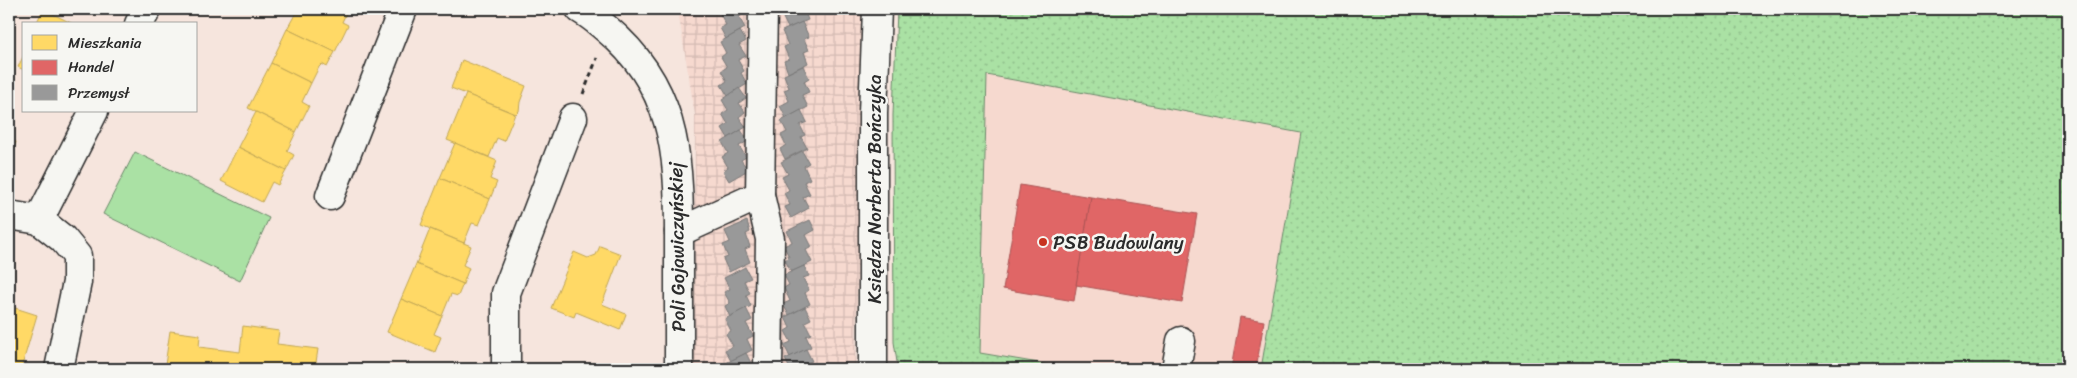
<svg xmlns="http://www.w3.org/2000/svg" width="2077" height="378" viewBox="0 0 2077 378" font-family="Sriracha,sans-serif">
<style>
.built{fill:#f6d9cf}
.industrial{fill:url(#industrial-grid)}
.grass{fill:url(#grass-dots);stroke:#6a8668}
.pitch{fill:#aae1a4;stroke:#6a8668}
.homes{fill:#ffd966;stroke:#bfa554}
.shops{fill:#e06666;stroke:#aa5454}
.industry{fill:#999;stroke:#787878}
.lines{fill:none;stroke-linecap:round;stroke-linejoin:round}
.minor-casing{stroke:#2b2b2b;stroke-width:31}
.path{stroke:#2b2b2b;stroke-width:3;stroke-dasharray:5 4;stroke-linecap:butt}
.minor{stroke:#f6f6f2;stroke-width:28}
.poi-dot{fill:#c8321e;stroke:#f6f6f2;stroke-width:2}
.labels{text-anchor:middle;dominant-baseline:central;stroke-width:5;stroke-linejoin:round;paint-order:stroke}
.street-label{font-size:19px;fill:#2b2b2b;stroke:#f6f6f2}
.poi-label{font-size:19px;fill:#2b2b2b;stroke:#f6f6f2;text-anchor:start}
</style>
<defs>
<pattern id="industrial-grid" width="8" height="8" patternUnits="userSpaceOnUse" patternTransform="scale(1.25)"><rect width="8" height="8" fill="#f6d9cf"/><path d="M0 4h8M4 0v8" fill="none" stroke="#d3bab2"/></pattern>
<pattern id="grass-dots" width="8" height="8" patternUnits="userSpaceOnUse" patternTransform="scale(1.25)"><rect width="8" height="8" fill="#aae1a4"/><path d="M2 2h.1M6 6h.1" fill="none" stroke="#92c18d" stroke-width="1.8" stroke-linecap="round"/></pattern>
</defs>
<rect width="100%" height="100%" fill="#f6e5dd"/>
<filter id="ink" filterUnits="userSpaceOnUse"><feTurbulence type="fractalNoise" baseFrequency=".02" numOctaves="2"/><feDisplacementMap in="SourceGraphic" scale="10" xChannelSelector="R" yChannelSelector="G"/><feConvolveMatrix kernelMatrix="1 2 1 2 8 2 1 2 1" color-interpolation-filters="sRGB"/></filter>
<g filter="url(#ink)">
<polygon class="built" points="987,75 1301,133 1261,369 1074,369 980,353"/>
<polygon class="industrial" points="688,9 865,9 855,369 694,369 695,115 679,17"/>
<polygon class="grass" points="897,9 2068,9 2068,369 1261,369 1301,133 987,75 980,353 1074,369 898,369 894,342 893,115"/>
<polygon class="pitch" points="135,152 269,218 240,281 103,214"/>
<g class="homes">
<polygon points="43,9 73,24 41,24 37,22"/>
<polygon points="298,9 348,9 342,22 348,25 335,52 287,29"/>
<polygon points="287,29 335,52 327,67 322,64 319,67 311,83 271,63"/>
<polygon points="24,55 24,70 18,67"/>
<polygon points="462,60 526,86 520,102 519,111 516,114 451,88"/>
<polygon points="271,63 311,83 302,102 309,106 296,132 248,108"/>
<polygon points="466,94 515,114 504,141 497,138 489,157 447,140"/>
<polygon points="256,112 296,132 287,151 294,155 286,171 238,147"/>
<polygon points="9,138 16,142 9,157"/>
<polygon points="455,143 497,161 490,179 497,182 490,199 440,178"/>
<polygon points="238,147 286,171 278,185 272,182 262,202 221,181"/>
<polygon points="440,178 490,199 479,225 472,223 464,243 421,225"/>
<polygon points="430,229 471,246 463,265 469,268 463,284 416,264"/>
<polygon points="600,246 621,254 602,304 626,314 620,330 576,312 574,317 551,308 574,252 588,258 596,255"/>
<polygon points="416,264 463,284 458,296 451,294 442,316 401,299"/>
<polygon points="401,299 442,316 434,334 441,337 435,352 387,332"/>
<polygon points="9,306 37,315 21,369 9,369"/>
<polygon points="243,326 279,331 277,344 318,349 315,369 195,369 165,365 170,331 200,335 199,347 240,352"/>
</g>
<g class="shops">
<polygon points="1020,185 1091,197 1074,301 1003,289"/>
<polygon points="1091,197 1197,214 1182,303 1076,285"/>
<polygon points="1240,317 1264,321 1256,369 1231,369"/>
</g>
<g class="industry">
<polygon points="725,9 743,9 745,13 739,17 745,28 726,39 720,28 726,25 720,14 726,10"/>
<polygon points="785,9 804,9 808,20 788,28 783,18 788,16"/>
<polygon points="802,22 809,37 804,39 809,50 804,52 808,63 788,73 784,61 789,59 784,47 788,45 782,31"/>
<polygon points="740,31 746,41 739,45 746,56 738,60 744,71 741,73 747,84 728,96 721,85 727,81 721,71 727,67 721,57 726,53 720,42"/>
<polygon points="803,66 809,78 804,81 809,92 802,95 808,107 786,118 780,106 789,101 784,90 789,88 784,75"/>
<polygon points="739,88 746,98 739,103 745,112 739,117 746,127 728,138 722,128 728,124 722,114 728,110 722,100"/>
<polygon points="801,110 807,122 800,125 805,135 801,137 807,148 785,159 780,149 786,145 781,135 787,132 781,121"/>
<polygon points="741,130 748,141 739,146 746,157 741,160 748,170 729,181 723,171 728,167 722,157 728,153 722,142"/>
<polygon points="802,151 809,163 804,166 810,179 804,182 810,194 803,197 809,208 791,218 785,207 790,205 784,193 789,190 782,177 788,174 781,162"/>
<polygon points="810,220 815,230 806,235 812,247 806,250 812,262 791,272 785,260 789,257 784,246 792,242 787,231"/>
<polygon points="747,221 750,232 746,234 750,247 745,249 750,262 729,272 723,259 728,257 723,245 730,242 725,231"/>
<polygon points="804,266 809,276 803,278 809,290 805,293 810,304 789,315 783,304 790,301 784,288 789,285 784,275"/>
<polygon points="745,267 751,278 744,281 750,293 746,295 751,306 730,317 725,306 730,303 724,292 730,289 724,278"/>
<polygon points="805,307 811,319 805,322 811,334 806,336 811,347 790,357 784,345 791,342 785,331 790,328 785,317"/>
<polygon points="746,308 752,320 746,323 753,336 747,339 752,350 731,361 725,350 733,346 726,334 731,331 725,319"/>
<polygon points="806,349 812,361 806,364 809,369 790,369 785,359"/>
<polygon points="746,353 751,363 746,366 747,369 727,369 724,364"/>
</g>
<g class="lines">
<defs>
<g id="minor">
<path d="M 580,9 C 594,17 606,28 618,39 C 681,99 679,172 679,251 C 679,291 679,330 679,369"/>
<polyline points="139,24 147,9"/>
<polyline points="760,195 770,239 768,369"/>
<polyline points="330,196 403,9"/>
<polyline points="9,215 39,220 63,239 77,256 77,282 59,369"/>
<polyline points="39,220 94,111"/>
<polyline points="679,232 760,195 763,9"/>
<polyline points="506,369 506,293 573,118"/>
<polyline points="873,369 873,113 877,9"/>
<polyline points="1176,369 1181,341"/>
</g>
</defs>
<use href="#minor" class="minor-casing"/>
<polyline class="path" points="583,94 597,58"/>
<use href="#minor" class="minor"/>
</g>
</g>
<circle class="poi-dot" cx="1043" cy="242" r="5"/>
<g class="labels">
<g class="street-label">
<text transform="translate(874 189) rotate(-90)">Księdza Norberta Bończyka</text>
<text transform="translate(677 247) rotate(-91)">Poli Gojawiczyńskiej</text>
</g>
<g class="poi-label">
<text x="1053" y="242">PSB Budowlany</text>
</g>
</g>
<rect width="2077" height="378" fill="none" stroke="#f6f6f2" stroke-width="30"/>
<rect x="15" y="15" width="2047" height="348" fill="none" stroke="#2b2b2b" stroke-width="2" filter="url(#ink)"/>
<rect x="22" y="22" width="175" height="90" fill="#f6f6f2" stroke="#a5a5a2"/>
<rect x="32" y="35" width="25" height="15" fill="#ffd966" stroke="#a5a5a2"/>
<text x="68" y="48" font-size="15" fill="#2b2b2b">Mieszkania</text>
<rect x="32" y="60" width="25" height="15" fill="#e06666" stroke="#a5a5a2"/>
<text x="68" y="72" font-size="15" fill="#2b2b2b">Handel</text>
<rect x="32" y="85" width="25" height="15" fill="#999999" stroke="#a5a5a2"/>
<text x="68" y="98" font-size="15" fill="#2b2b2b">Przemysł</text>
</svg>
